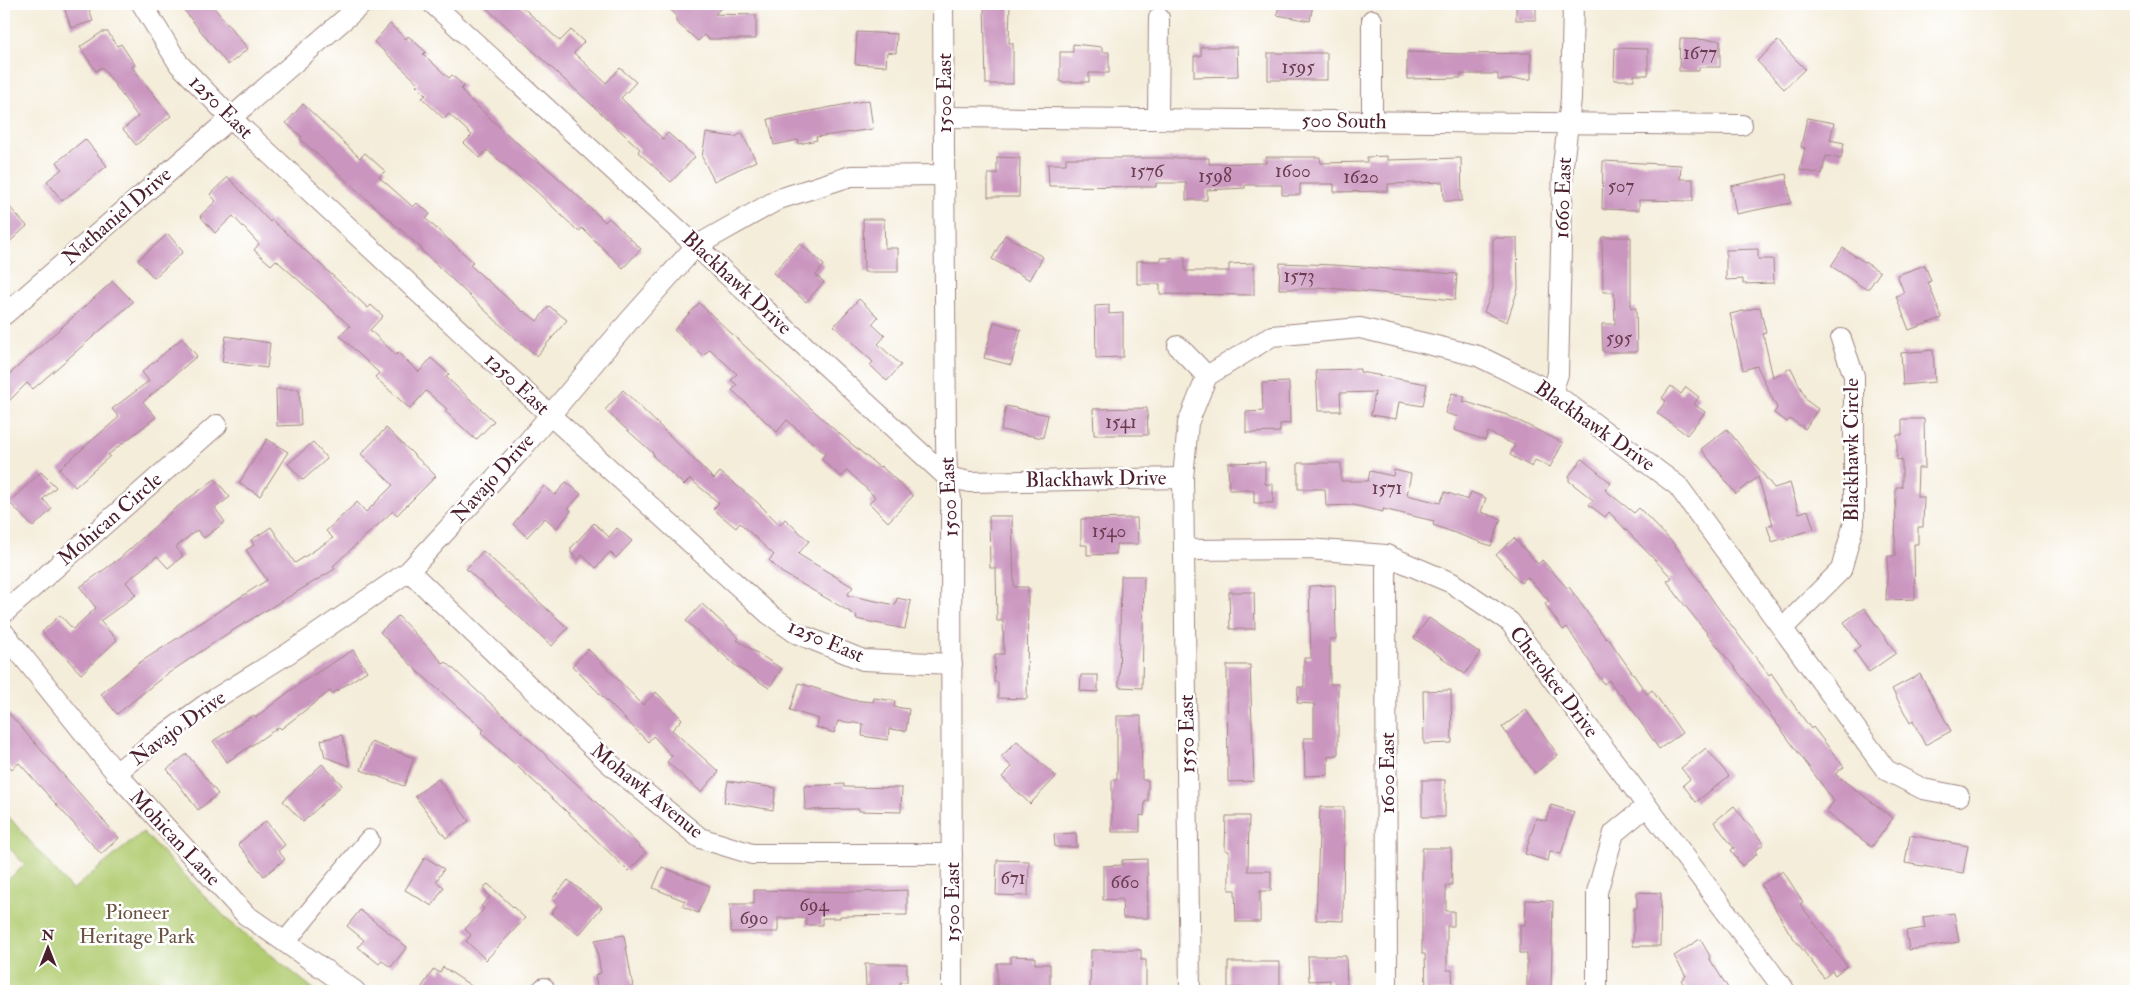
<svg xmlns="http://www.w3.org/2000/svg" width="2140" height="995" viewBox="0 0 2140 995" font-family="'IM FELL Double Pica',serif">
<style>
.green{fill:#b1cc71;stroke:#7e764e}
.building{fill:#ca95bf}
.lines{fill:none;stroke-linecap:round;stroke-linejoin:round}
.minor-casing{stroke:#9f8682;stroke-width:22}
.minor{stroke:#fff;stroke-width:20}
.labels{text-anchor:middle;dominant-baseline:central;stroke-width:5;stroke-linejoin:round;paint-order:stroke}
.number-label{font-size:19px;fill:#6a3c50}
.street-label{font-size:21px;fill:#4a1f2b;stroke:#fff}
.park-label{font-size:21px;fill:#695340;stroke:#fff}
</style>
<rect width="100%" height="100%" fill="#fff"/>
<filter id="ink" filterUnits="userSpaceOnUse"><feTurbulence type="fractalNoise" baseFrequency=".02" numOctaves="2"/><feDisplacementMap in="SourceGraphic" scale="10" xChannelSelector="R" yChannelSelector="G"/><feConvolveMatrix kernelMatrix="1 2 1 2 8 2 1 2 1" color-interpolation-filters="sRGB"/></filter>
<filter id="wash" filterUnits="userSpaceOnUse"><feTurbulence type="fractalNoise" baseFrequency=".0096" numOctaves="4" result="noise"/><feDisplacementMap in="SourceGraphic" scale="20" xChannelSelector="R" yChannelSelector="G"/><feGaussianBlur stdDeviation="1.12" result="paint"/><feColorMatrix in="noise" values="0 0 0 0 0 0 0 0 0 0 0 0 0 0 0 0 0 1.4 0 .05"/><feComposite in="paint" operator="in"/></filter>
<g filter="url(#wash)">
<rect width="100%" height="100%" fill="#f4edda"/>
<polygon class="green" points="9,817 72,890 143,832 229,921 316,991 4,991 4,883 25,865 4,842 4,823"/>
<g id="blocks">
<g class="building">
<polygon points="63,4 87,4 93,21 71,28"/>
<polygon points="179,4 211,4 248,49 228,65"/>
<polygon points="482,4 519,4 560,41 571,30 584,42 574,53 606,83 620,68 636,82 621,98 663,139 668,133 695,157 671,182 638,152 640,149"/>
<polygon points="664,4 725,4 715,14 756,15 756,39 709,39 704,35 698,41 676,22 676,15"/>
<polygon points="984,4 1010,4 1009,43 1013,43 1013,84 986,84"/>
<polygon points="1279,4 1313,4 1310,21 1277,15"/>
<rect x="1516" y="4" width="20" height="16"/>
<polygon points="390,24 406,39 408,36 426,52 423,54 449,78 452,75 464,86 461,89 466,96 517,143 563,182 605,222 609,218 641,249 623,268 582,228 579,232 536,191 487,150 480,158 464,143 472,135 449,114 444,119 422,98 426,95 416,85 418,83 374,42"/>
<polygon points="102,32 108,32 117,46 121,44 135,65 132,67 171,116 136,145 123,129 138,117 102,67 96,71 80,47"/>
<polygon points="857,32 897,34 896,53 887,52 886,66 855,64"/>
<polygon points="1680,39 1720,40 1720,67 1699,67 1699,71 1679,71"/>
<polygon points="1778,41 1805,69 1784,89 1757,61"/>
<polygon points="1073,44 1102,47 1102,52 1109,52 1109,73 1089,73 1089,82 1060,82 1060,52 1073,52"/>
<polygon points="1201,47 1237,47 1238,76 1194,77 1194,56 1201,56"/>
<polygon points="1615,48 1648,49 1648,75 1634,75 1634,80 1614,80"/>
<polygon points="1407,52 1461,54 1531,53 1531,79 1498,80 1498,74 1461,74 1461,78 1407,79"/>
<rect x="1268" y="53" width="59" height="27"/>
<polygon points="869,100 873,129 816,137 817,140 799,144 798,140 774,145 768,119"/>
<polygon points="303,104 360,158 365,153 385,171 379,177 413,207 417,203 430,214 426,219 473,262 470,265 523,312 524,311 537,321 549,306 567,320 537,356 507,331 421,250 422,249 300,139 302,137 286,123"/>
<polygon points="1807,118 1834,123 1830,140 1844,143 1841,159 1826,156 1822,174 1800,170 1805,148 1801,147"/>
<polygon points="706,133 735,137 742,133 756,161 714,181 702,157"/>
<polygon points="85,139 107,166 62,201 47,181 62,169 57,162"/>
<polygon points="1387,156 1387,160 1461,158 1462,201 1444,201 1443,182 1388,184 1388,191 1334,192 1334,184 1300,184 1300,195 1282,195 1282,185 1245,185 1245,188 1207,190 1207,200 1186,200 1186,183 1156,183 1156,187 1049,186 1048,164 1066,164 1066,158 1209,158 1209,164 1266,163 1266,157 1320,157 1321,163 1367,162 1367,157"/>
<polygon points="997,157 1020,158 1019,197 988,197 988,174 997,174"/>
<polygon points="1603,161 1681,165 1680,179 1693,179 1693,201 1639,200 1639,210 1602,209"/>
<polygon points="1786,174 1791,203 1736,214 1731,186"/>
<polygon points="228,177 270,222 272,220 368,308 371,305 383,316 370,330 396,355 398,353 419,372 431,358 449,374 446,377 494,421 476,440 445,411 447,409 426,391 410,409 375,377 379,373 340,336 350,326 276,260 271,265 254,250 259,244 233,216 215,233 200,216 216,201 210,194"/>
<polygon points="4,201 27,226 4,247"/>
<polygon points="863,219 884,219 885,248 898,248 898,272 864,272"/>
<polygon points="168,234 183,252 154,278 138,260"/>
<polygon points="1005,235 1043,257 1030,280 992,259"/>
<polygon points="1602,237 1631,237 1631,308 1636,308 1637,352 1603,352 1602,324 1615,324 1614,292 1603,292"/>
<polygon points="1493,238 1517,238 1518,289 1507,322 1484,312 1493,289"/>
<polygon points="800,243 824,265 816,275 824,282 806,302 773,273"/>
<polygon points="1843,248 1880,272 1869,288 1864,288 1831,266"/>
<polygon points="1758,249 1758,259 1773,259 1774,283 1743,284 1743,279 1726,280 1726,250"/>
<polygon points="1185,257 1185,271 1229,271 1229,264 1254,263 1254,295 1160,294 1160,284 1137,284 1137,261 1161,261 1161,258"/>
<polygon points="1280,263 1333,265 1457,274 1455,300 1318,287 1318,289 1279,289"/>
<polygon points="1925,265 1931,281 1928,282 1942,318 1909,330 1896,296 1904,293 1897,275"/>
<polygon points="113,281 133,302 33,389 27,383 4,406 4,379"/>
<polygon points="859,299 878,317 872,324 885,336 878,344 901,365 887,381 870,365 873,362 834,326"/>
<polygon points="699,303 829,425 879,467 881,466 913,496 888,522 869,503 875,497 847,470 841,477 821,459 825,454 787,420 777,432 732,390 737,385 731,380 737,374 710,349 703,356 674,330"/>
<polygon points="1109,305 1109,314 1123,313 1123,357 1096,358 1095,306"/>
<polygon points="1760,307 1766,333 1763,334 1773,377 1791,368 1807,401 1818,409 1805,429 1790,419 1787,422 1774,413 1777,408 1757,366 1743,370 1730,314"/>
<polygon points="994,322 1021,330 1011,365 984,358"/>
<polygon points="226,336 270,343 267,368 222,362"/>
<polygon points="182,338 197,356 143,402 156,417 108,455 110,456 75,487 59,469 119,417 112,409 149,381 142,372"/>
<polygon points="1933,350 1935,382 1903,385 1901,353"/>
<polygon points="1360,369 1360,372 1427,384 1423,406 1399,402 1396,419 1371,415 1375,392 1340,393 1341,411 1318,411 1316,370"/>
<polygon points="1289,382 1290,423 1280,424 1280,432 1246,433 1246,412 1263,411 1262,383"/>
<polygon points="1671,386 1681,394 1686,387 1699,397 1694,404 1705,412 1687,435 1657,413 1666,401 1662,398"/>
<polygon points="276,389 299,389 301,425 277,426"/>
<polygon points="623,390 714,479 720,472 757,502 780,525 785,519 809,541 798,554 853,587 847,595 895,605 897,598 911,601 905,629 856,619 857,616 781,572 769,560 774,555 740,523 736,528 713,509 719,503 690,479 684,485 653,456 654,454 605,410"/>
<polygon points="1452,393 1465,397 1463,401 1507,415 1563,443 1550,467 1535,460 1532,467 1510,455 1515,445 1488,432 1485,440 1454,430 1458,417 1445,413"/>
<polygon points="1006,406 1048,415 1043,438 1001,430"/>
<polygon points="1147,408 1148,435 1094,435 1093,409"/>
<polygon points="1902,419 1924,419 1925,468 1918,468 1917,497 1924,497 1923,527 1918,527 1918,544 1914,544 1915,599 1886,600 1888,556 1895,556 1896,487 1902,487 1902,459 1897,460 1897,435 1902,435"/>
<polygon points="386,428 436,476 397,515 393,511 333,566 335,569 230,632 163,677 117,714 101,694 139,663 267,580 246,550 254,545 251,540 271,527 295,563 333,538 326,531 357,502 366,512 393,485 361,454"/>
<polygon points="1727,429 1774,488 1790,483 1799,513 1808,510 1814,529 1772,542 1767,526 1773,524 1758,477 1736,494 1701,449"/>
<polygon points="267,439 288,452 260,496 239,483"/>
<polygon points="313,442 327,459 303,480 288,464"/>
<polygon points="1582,459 1611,483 1605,490 1634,513 1639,508 1676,546 1716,605 1769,675 1771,673 1811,729 1813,727 1844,767 1835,774 1893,818 1872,847 1826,812 1834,801 1746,682 1679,598 1667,581 1672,578 1609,512 1605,517 1589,505 1593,500 1569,481 1569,476"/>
<polygon points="1265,462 1265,484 1273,484 1273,503 1254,503 1254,490 1229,490 1228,463"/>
<polygon points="1298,463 1341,463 1341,481 1368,481 1370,471 1393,476 1394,470 1411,474 1407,495 1440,503 1445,492 1468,500 1471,492 1486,498 1481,512 1501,519 1491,546 1433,525 1434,521 1383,509 1383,512 1353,505 1326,506 1325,489 1298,489"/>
<polygon points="41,472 56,487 43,499 52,509 33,527 9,502"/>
<polygon points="215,479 230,497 215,508 225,522 204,538 197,530 176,547 183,556 168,568 157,556 126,582 136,595 100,621 117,640 81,674 42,632 60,615 73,629 96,608 80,587 119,559 173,510"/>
<polygon points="566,482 581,494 569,508 571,511 557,528 545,518 527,537 513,524 544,486 555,495"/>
<polygon points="989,516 1012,516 1014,587 1028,587 1027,699 998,698 998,682 994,682 995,654 1004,654 1003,621 997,621 996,568 990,568"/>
<polygon points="1137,518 1138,544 1116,544 1116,554 1087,555 1087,545 1081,545 1081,519"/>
<polygon points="594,523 609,537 617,528 632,541 616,558 610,552 596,568 582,555 578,560 571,553 571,548"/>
<polygon points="1514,538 1538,564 1542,560 1567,588 1569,587 1606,639 1608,638 1647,694 1652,690 1682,733 1659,749 1621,693 1619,695 1609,680 1604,684 1567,627 1563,630 1545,604 1549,601 1527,577 1521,583 1496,555"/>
<polygon points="483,551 568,628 552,646 466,569"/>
<polygon points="1121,576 1144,576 1142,688 1119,687"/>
<polygon points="1335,585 1336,639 1330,639 1330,684 1338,684 1338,755 1328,756 1328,775 1305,776 1304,738 1314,738 1314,704 1297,703 1298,687 1304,687 1304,658 1311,658 1309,586"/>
<polygon points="1229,592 1254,592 1255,629 1230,629"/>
<polygon points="702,604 739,638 737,640 782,669 769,688 736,666 686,621"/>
<polygon points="1864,608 1896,653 1869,672 1854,651 1860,646 1844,622"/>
<polygon points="398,616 444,664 446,662 488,701 596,802 646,853 628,871 578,822 481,733 484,730 416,670 380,632"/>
<polygon points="1429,618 1480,653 1465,674 1414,638"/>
<polygon points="588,649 643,705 656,692 682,719 672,730 719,772 701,792 667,762 672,756 653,736 648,742 572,666"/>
<polygon points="353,650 367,671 332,694 330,691 281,729 279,727 227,762 213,741 254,715 256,717 302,682"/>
<polygon points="1227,665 1250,665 1254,781 1228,782"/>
<polygon points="1920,674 1951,731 1925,745 1913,721 1910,723 1892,689"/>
<polygon points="1081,675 1098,675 1098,692 1080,691"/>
<polygon points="799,683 852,700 873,702 874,698 895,701 894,707 909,709 906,731 889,729 888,740 862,736 863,724 838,721 834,733 816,727 819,719 790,710"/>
<polygon points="1451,690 1452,743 1424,744 1423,691"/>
<polygon points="4,708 119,838 101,854 19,763 12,769 4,760"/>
<polygon points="1526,710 1558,755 1535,773 1502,727"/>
<polygon points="1117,716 1141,716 1142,780 1148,780 1148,802 1145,801 1144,816 1140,815 1140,832 1112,832 1112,780 1117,780"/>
<polygon points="342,735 350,766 325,757 321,740"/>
<polygon points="1017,741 1056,777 1030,804 1002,777 1012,767 1001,757"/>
<polygon points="371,742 414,758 404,786 361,770"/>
<polygon points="1706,748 1729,776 1696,802 1683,785 1690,779 1681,768"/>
<polygon points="187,754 218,794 198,810 167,769"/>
<polygon points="322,764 342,785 303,822 283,801"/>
<polygon points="438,779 469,821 446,838 415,796"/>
<rect x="1422" y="780" width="23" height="37"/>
<polygon points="728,781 776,788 773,810 724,802"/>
<polygon points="844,784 844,787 902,788 901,812 859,811 859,809 805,810 804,786"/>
<polygon points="1551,805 1574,812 1561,854 1550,851 1548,861 1525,854 1536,818 1546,821"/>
<polygon points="1734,806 1764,844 1755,851 1757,854 1742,866 1731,850 1734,848 1714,822"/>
<polygon points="1320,807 1344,807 1343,921 1316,920"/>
<polygon points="1226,816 1249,816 1248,871 1271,871 1271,891 1260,891 1260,922 1236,922 1235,890 1229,890 1229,851 1225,850"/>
<polygon points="266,821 285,845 278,851 285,859 264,876 238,844"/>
<polygon points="1076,833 1077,847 1055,847 1054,834"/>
<polygon points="1910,835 1968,846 1963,873 1905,863"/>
<polygon points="1422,848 1451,848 1452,885 1446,885 1446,911 1454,911 1454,926 1447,926 1447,970 1452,970 1453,991 1426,991 1425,954 1422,954"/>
<polygon points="425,857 444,869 436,882 444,887 432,906 405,890"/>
<polygon points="1147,859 1148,918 1123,918 1122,899 1103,900 1103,866 1122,865 1122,860"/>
<polygon points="997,860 1029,861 1028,896 996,895"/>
<polygon points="662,867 710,886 698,913 682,906 685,901 653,888"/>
<polygon points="1783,871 1803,902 1800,904 1847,966 1835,975 1832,971 1824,978 1789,932 1761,885"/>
<polygon points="568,880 602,907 579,935 551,913 558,904 552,899"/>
<polygon points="488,884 525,918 486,960 466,941 471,935 465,929 484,909 481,906 490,897 483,888"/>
<polygon points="754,890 859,892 907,890 907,915 840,916 840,918 822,918 822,925 806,925 806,918 778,918 778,932 731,932 730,904 754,904"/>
<polygon points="1637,892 1661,893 1660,946 1633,946 1634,908 1637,908"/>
<polygon points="1526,900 1553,901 1551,991 1527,991 1527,953 1520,953 1520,925 1525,925"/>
<polygon points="360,910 407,947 391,967 382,961 379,964 358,947 364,940 347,926"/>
<polygon points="1954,913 1959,942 1909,950 1906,931 1925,928 1923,917"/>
<polygon points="624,935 633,987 598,991 595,975 601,973 595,940"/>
<polygon points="1700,939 1710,956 1709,958 1730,991 1688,991 1681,980 1686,976 1674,956"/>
<polygon points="1091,950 1141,950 1141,960 1146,960 1146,990 1090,990"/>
<polygon points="1011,956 1035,957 1035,964 1050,964 1050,988 997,988 997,963 1011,963"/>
<polygon points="1308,956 1346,956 1347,989 1330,989 1330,980 1309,981"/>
<polygon points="1228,962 1280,962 1280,987 1228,988"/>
<polygon points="865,964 907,964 907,982 900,982 900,991 875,991 875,986 866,986"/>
<polygon points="443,967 479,991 419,991 434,969 440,973"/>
</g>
</g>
</g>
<g filter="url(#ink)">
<use href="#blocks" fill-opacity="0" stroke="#9f8682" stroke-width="1"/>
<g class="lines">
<defs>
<g id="minor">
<polyline points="142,4 179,64 230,117 550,415 769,614 796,633 863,660 952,664"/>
<polyline points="433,4 947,477 970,482 1183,478"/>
<polyline points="943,4 946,441 947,477 951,499 952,991"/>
<polyline points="1372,20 1372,122"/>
<polyline points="945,117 1742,125"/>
<polyline points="1158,119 1159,18"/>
<polyline points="4,315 362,4"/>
<polyline points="1178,346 1207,376"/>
<polyline points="1552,392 1558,374 1563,165 1571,99 1573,4"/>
<polyline points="1185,550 1308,549 1386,555 1452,583 1510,622 1785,991"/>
<polyline points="1386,555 1387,991"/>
<polyline points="409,571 609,763 700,838 752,854 952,854"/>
<polyline points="4,613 217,425"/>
<polyline points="1784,627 1841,570 1854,523 1854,376 1841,339"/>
<polyline points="4,633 116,773 246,915 355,991"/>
<polyline points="116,773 153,743 205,705 289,653 409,571 520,451 629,321 696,246 779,199 851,176 944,175"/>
<polyline points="285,942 369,840"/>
<polyline points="541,991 544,988"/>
<polyline points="1190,991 1183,478 1188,423 1207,376 1272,336 1360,328 1478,356 1552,392 1678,486 1886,770 1923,789 1959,796"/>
<polyline points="1597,991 1597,892 1614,833 1647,806"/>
</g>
</defs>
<use href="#minor" class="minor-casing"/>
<use href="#minor" class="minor"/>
</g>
</g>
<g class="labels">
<g class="number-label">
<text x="1700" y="53">1677</text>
<text x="1298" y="67">1595</text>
<text x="1147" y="171">1576</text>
<text x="1293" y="171">1600</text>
<text x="1215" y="176">1598</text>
<text x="1361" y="177">1620</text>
<text x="1621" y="186">507</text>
<text x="1299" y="276">1573</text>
<text x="1619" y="338">595</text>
<text x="1121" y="422">1541</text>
<text x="1387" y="488">1571</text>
<text x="1109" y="531">1540</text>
<text x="1013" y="878">671</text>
<text x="1125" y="882">660</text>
<text x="814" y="905">694</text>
<text x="754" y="918">690</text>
</g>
<g class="street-label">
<text transform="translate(944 93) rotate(-90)">1500 East</text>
<text transform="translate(221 107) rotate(45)">1250 East</text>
<text transform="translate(1344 121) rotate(1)">500 South</text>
<text transform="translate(1563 198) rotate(-88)">1660 East</text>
<text transform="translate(117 216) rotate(-41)">Nathaniel Drive</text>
<text transform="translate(737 283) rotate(43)">Blackhawk Drive</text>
<text transform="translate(517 384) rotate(43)">1250 East</text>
<text transform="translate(1595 426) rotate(35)">Blackhawk Drive</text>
<text transform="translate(1851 450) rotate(-90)">Blackhawk Circle</text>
<text transform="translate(493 478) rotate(-48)">Navajo Drive</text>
<text transform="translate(1096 479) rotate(-1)">Blackhawk Drive</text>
<text transform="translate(949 497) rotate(-93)">1500 East</text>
<text transform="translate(110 519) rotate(-41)">Mohican Circle</text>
<text transform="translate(826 641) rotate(23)">1250 East</text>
<text transform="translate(1554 682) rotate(53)">Cherokee Drive</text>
<text transform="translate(178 728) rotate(-36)">Navajo Drive</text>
<text transform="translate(1187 734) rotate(-91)">1550 East</text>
<text transform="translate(1387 773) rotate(-90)">1600 East</text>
<text transform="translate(647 791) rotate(39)">Mohawk Avenue</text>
<text transform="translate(175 838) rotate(47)">Mohican Lane</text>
<text transform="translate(952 902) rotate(-90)">1500 East</text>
</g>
<g class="park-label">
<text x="137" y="912">Pioneer<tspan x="137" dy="24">Heritage Park</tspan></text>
</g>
</g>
<rect width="2140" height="995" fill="none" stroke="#fff" stroke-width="20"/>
<g transform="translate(48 948)" stroke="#ffffff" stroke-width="4" paint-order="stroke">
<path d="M0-4L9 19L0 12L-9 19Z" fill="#4a1f2b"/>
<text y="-8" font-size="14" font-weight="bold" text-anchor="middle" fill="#4a1f2b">N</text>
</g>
</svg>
